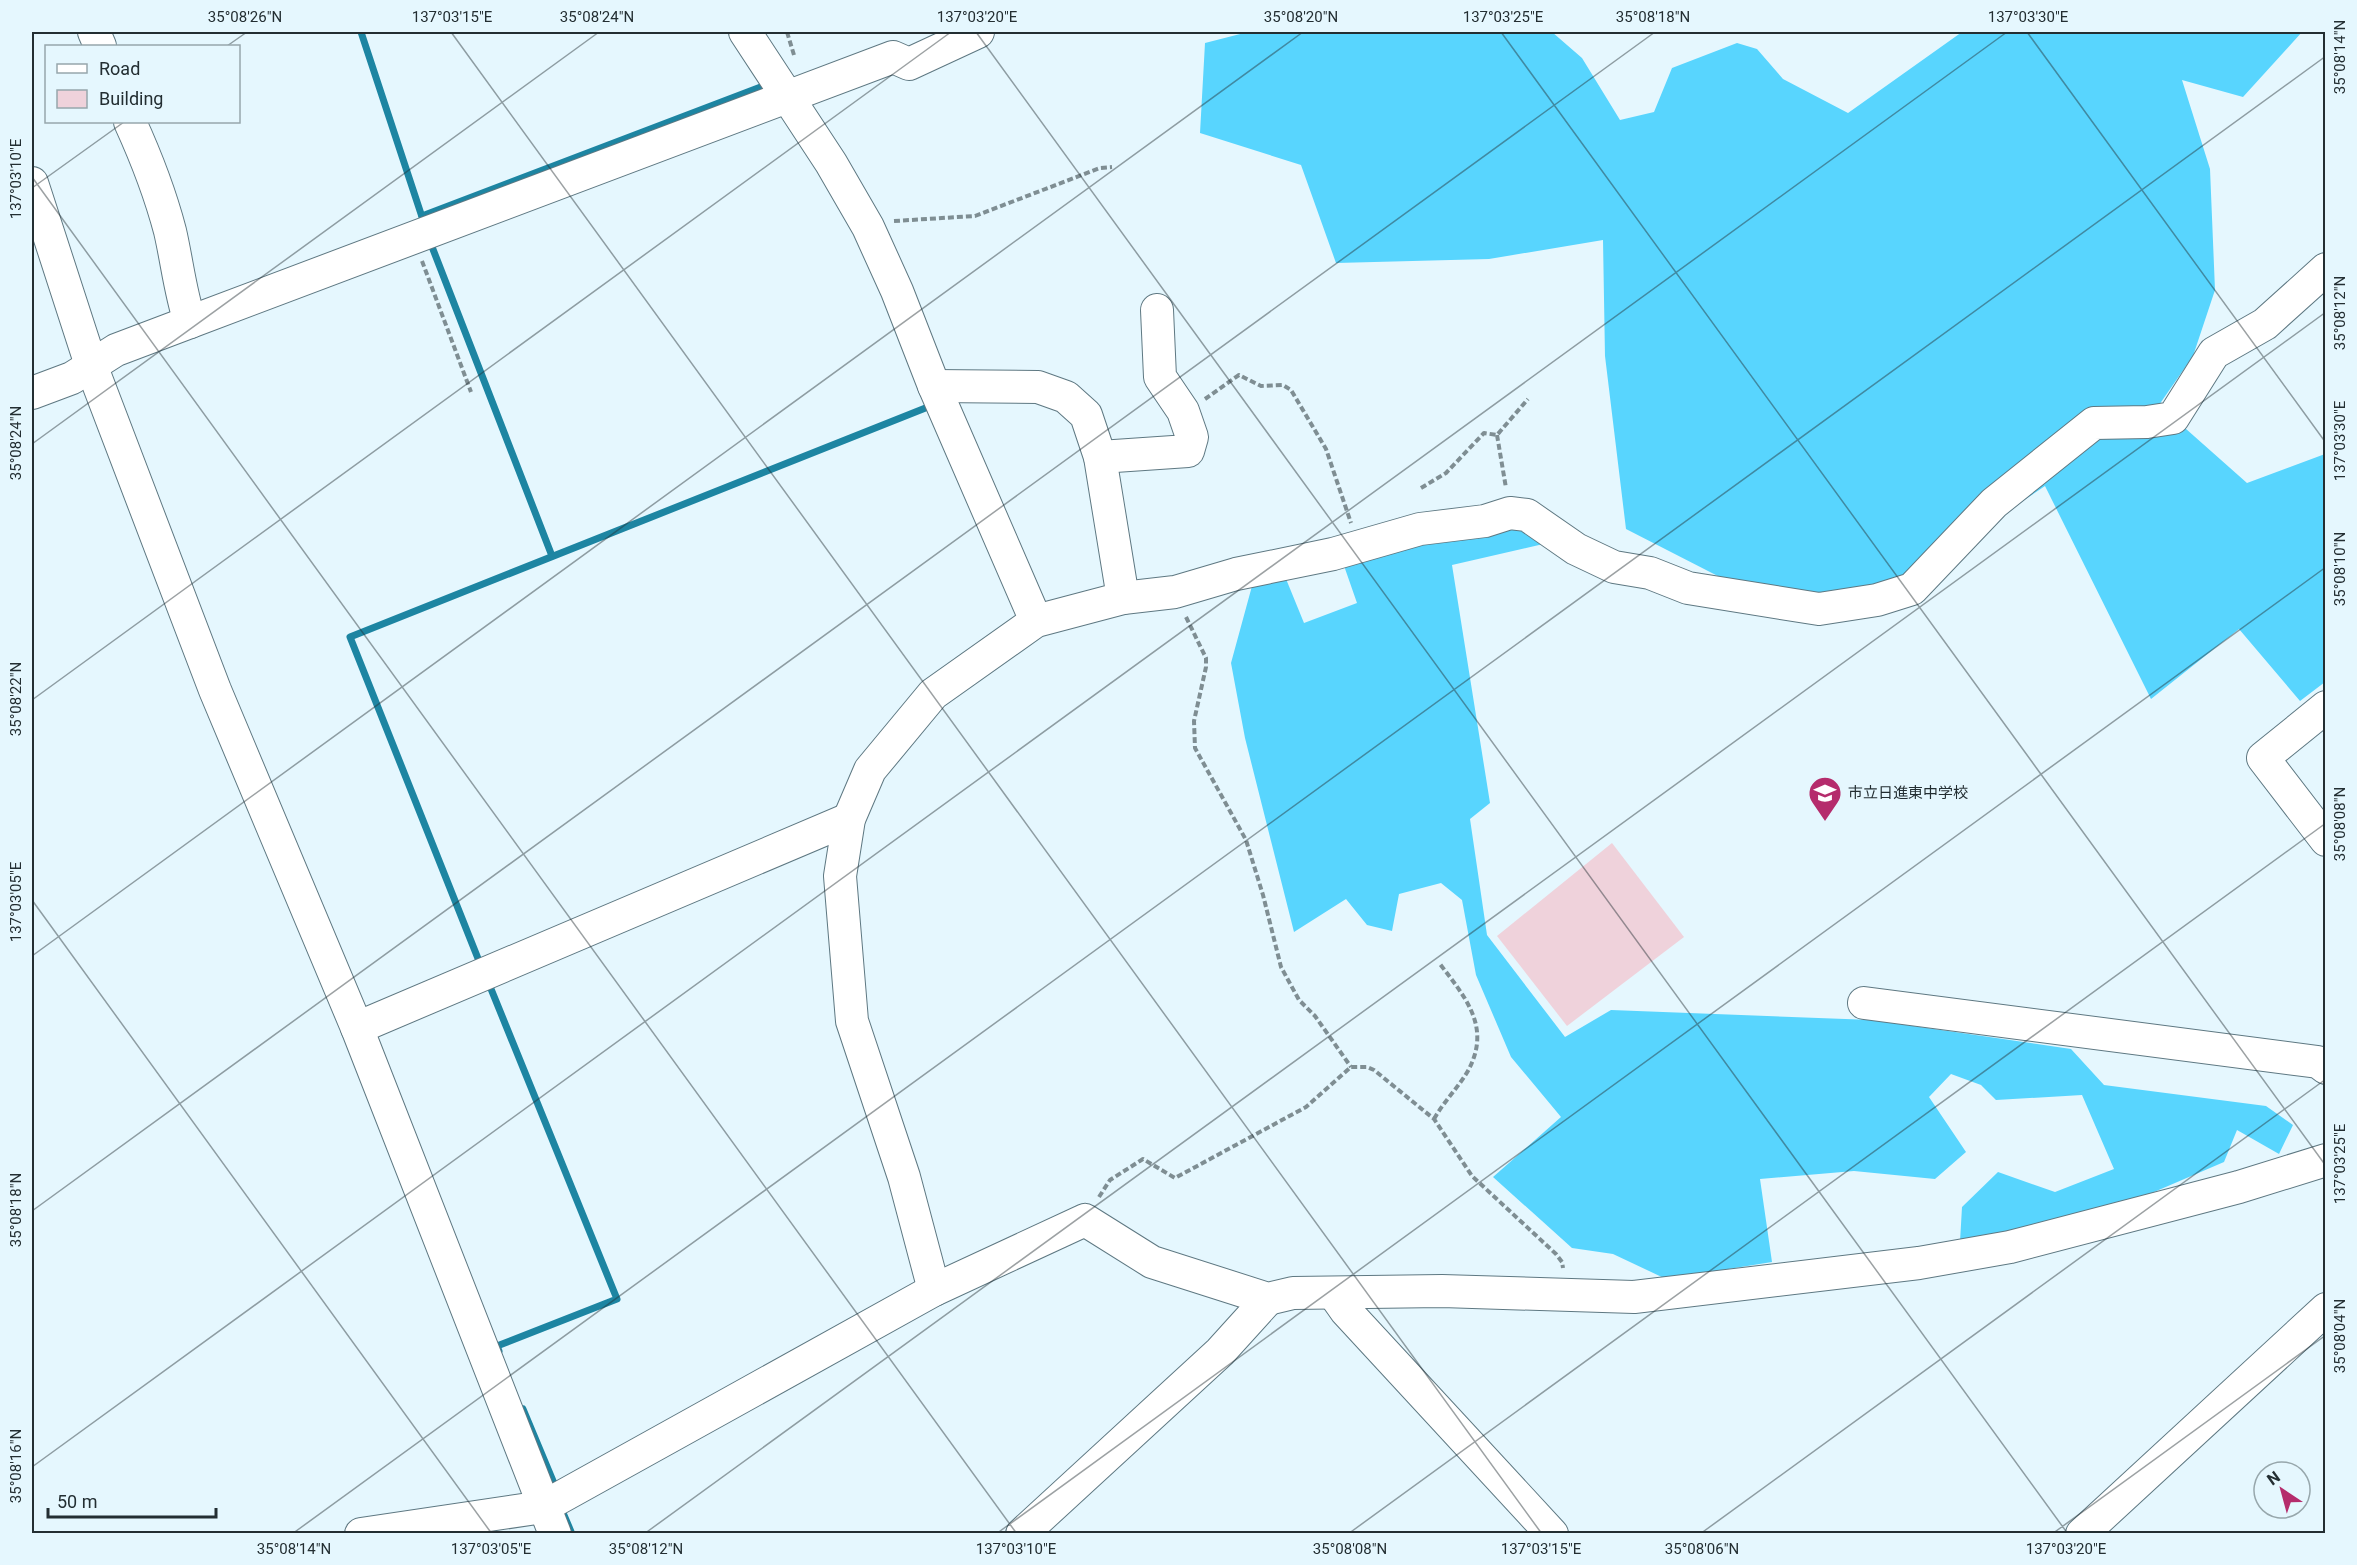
<svg xmlns="http://www.w3.org/2000/svg" width="2357" height="1565" viewBox="0 0 2357 1565" font-family="Roboto,'Noto Sans JP',sans-serif">
<style>
.forest{fill:#58d5fe}
.lines{fill:none;stroke-linecap:round;stroke-linejoin:round}
.stream{stroke:#1d85a2;stroke-width:7}
.building{fill:#efd2db}
.minor-casing{stroke:#5e7882;stroke-width:34}
.path{stroke:#7f8e93;stroke-width:4;stroke-dasharray:6 3;stroke-linecap:butt}
.minor{stroke:#fff;stroke-width:32}
.ticks{fill:none;stroke:#232e32;stroke-width:1.5;stroke-opacity:0.45}
.labels{text-anchor:middle;dominant-baseline:central;stroke-width:5;stroke-linejoin:round;paint-order:stroke}
.poi-label{font-size:15px;fill:#232e32;stroke:#e5f7fe;text-anchor:start}
.neatline{fill:none;stroke:#232e32;stroke-width:2}
.ticks-label{font-size:15px;text-anchor:middle;fill:#232e32}
</style>
<rect width="100%" height="100%" fill="#e5f7fe"/>
<g class="forest">
<polygon points="1248,32 1552,32 1582,58 1620,120 1654,112 1672,68 1737,43 1757,49 1783,79 1848,113 1962,32 2302,32 2243,97 2182,80 2210,169 2215,290 2193,356 2159,405 2247,483 2325,454 2325,682 2300,701 2239,629 2151,699 2045,486 1901,583 1823,599 1749,592 1626,529 1605,356 1603,240 1489,259 1336,263 1301,165 1200,133 1205,43"/>
<polygon points="1518,524 1552,542 1452,565 1490,803 1470,819 1487,935 1565,1037 1611,1010 1872,1020 2071,1049 2104,1085 2266,1106 2293,1125 2279,1154 2237,1130 2224,1162 2126,1204 1960,1242 1962,1207 1998,1172 2055,1192 2114,1169 2082,1095 1996,1100 1981,1085 1951,1074 1929,1097 1966,1152 1935,1179 1854,1171 1760,1179 1772,1262 1666,1279 1613,1254 1572,1248 1493,1177 1561,1117 1511,1057 1476,975 1462,900 1441,883 1399,894 1392,931 1367,925 1346,899 1294,932 1245,738 1231,663 1252,586 1284,574 1304,623 1357,603 1342,560"/>
</g>
<g class="lines">
<g class="stream">
<polyline points="361,32 425,226"/>
<polyline points="422,216 771,83"/>
<polyline points="429,239 552,556"/>
<polyline points="479,961 350,637 933,405"/>
<polyline points="489,984 617,1299 497,1346 499,1351"/>
<polyline points="523,1409 556,1488"/>
<polyline points="564,1515 572,1534"/>
</g>
</g>
<polygon class="building" points="1612,843 1684,937 1567,1026 1497,936"/>
<g class="lines">
<defs>
<g id="minor">
<polyline points="94,32 100,46"/>
<polyline points="745,32 831,163 868,227 897,291 934,386 1036,621"/>
<path d="M 130,122 C 146,157 160,193 170,231 C 177,261 180,292 190,322"/>
<polyline points="32,183 91,365 215,690 357,1028 555,1534"/>
<polyline points="934,386 1038,387 1066,397 1086,415 1100,457 1123,598"/>
<polyline points="32,393 72,378 116,350 190,322 893,57 909,64 978,32"/>
<polyline points="1100,457 1188,451 1192,437 1183,411 1160,377 1157,310"/>
<polyline points="2326,707 2263,758 2326,840"/>
<polyline points="1864,1003 2318,1062 2326,1068"/>
<polyline points="357,1028 849,819"/>
<polyline points="934,1290 904,1177 852,1021 840,876 849,819 870,770 933,694 1036,621 1123,598 1175,592 1236,574 1333,554 1420,529 1485,521 1510,513 1527,515 1576,549 1614,567 1650,573 1688,588 1819,609 1877,600 1912,589 1994,503 2094,423 2147,422 2173,418 2214,353 2265,324 2326,269"/>
<polyline points="1334,1294 1346,1311 1552,1534"/>
<polyline points="361,1534 543,1507 934,1290 1085,1220 1152,1262 1268,1299 1293,1293 1442,1291 1634,1297 1919,1263 2010,1247 2239,1187 2326,1160"/>
<polyline points="1022,1534 1220,1352 1268,1299"/>
<polyline points="2082,1534 2326,1309"/>
</g>
</defs>
<use href="#minor" class="minor-casing"/>
<g class="path">
<polyline points="787,32 794,55"/>
<polyline points="894,221 975,216 1100,168 1112,167"/>
<polyline points="422,261 471,392"/>
<polyline points="1205,399 1239,375 1261,386 1283,385 1291,390 1326,449 1351,523"/>
<polyline points="1497,435 1506,488"/>
<polyline points="1421,488 1446,473 1484,433 1497,435 1528,399"/>
<polyline points="1186,617 1206,658 1206,667 1194,721 1195,748 1246,840 1263,895 1281,967 1299,1000 1315,1016 1351,1067"/>
<path d="M 1434,1119 C 1444,1101 1459,1087 1469,1069 C 1491,1026 1465,997 1440,964"/>
<polyline points="1099,1197 1110,1180 1143,1159 1175,1178 1306,1107 1351,1067 1367,1067 1374,1070 1434,1119 1472,1176 1556,1254 1562,1262 1563,1268"/>
</g>
<use href="#minor" class="minor"/>
</g>
<path class="ticks" d="M 451,32 L 1542,1534M 976,32 L 2068,1534M 1501,32 L 2326,1166M 2027,32 L 2326,443M 227,46 L 247,32M 32,177 L 1017,1534M 32,188 L 124,122M 32,444 L 599,32M 32,700 L 951,32M 32,900 L 492,1534M 32,956 L 1303,32M 32,1211 L 1655,32M 32,1467 L 2007,32M 292,1534 L 2326,56M 644,1534 L 2326,312M 996,1534 L 2326,567M 1348,1534 L 2326,823M 1700,1534 L 2326,1079M 2052,1534 L 2326,1335"/>
<defs>
<symbol id="school-pin" viewBox="-11 -11 22 30"><path d="M0 17L-7.5 6A9.5 9.5 0 1 1 7.5 6Z" fill="#b52c6c" stroke="#e5f7fe"/><path d="M0-5L7-2L0 1L-7-2ZM-4 1L0 2.5L4 1V4Q0 6-4 4Z" fill="#fff"/></symbol>
</defs>
<g fill-rule="evenodd">
<use href="#school-pin" x="1806" y="774" width="38" height="52"/>
</g>
<g class="labels">
<g class="poi-label">
<text x="1848" y="793">市立日進東中学校</text>
</g>
</g>
<rect width="2357" height="1565" fill="none" stroke="#e5f7fe" stroke-width="66"/>
<rect x="45" y="45" width="195" height="78" fill="#e5f7fe" stroke="#97a7ac" stroke-width="1.5"/>
<rect x="57" y="64" width="30" height="9" fill="#ffffff" stroke="#97a7ac" stroke-width="1.5"/>
<text x="99" y="75" font-size="18" fill="#232e32">Road</text>
<rect x="57" y="90" width="30" height="18" fill="#efd2db" stroke="#97a7ac" stroke-width="1.5"/>
<text x="99" y="105" font-size="18" fill="#232e32">Building</text>
<g transform="translate(2282 1490) rotate(324)"><circle r="28" fill="#e5f7fe" stroke="#97a7ac" stroke-width="1.5"/>
<path d="M0-4.5L10 22L0 15L-10 22Z" fill="#b52c6c"/>
<text y="-9" font-size="16" font-weight="bold" text-anchor="middle" fill="#232e32">N</text>
</g>
<path d="M48 1508v9h168v-9" fill="none" stroke="#232e32" stroke-width="3"/>
<text x="57" y="1508" font-size="18" fill="#232e32" stroke="#e5f7fe" stroke-width="4.5" paint-order="stroke">50 m</text>
<rect x="33" y="33" width="2291" height="1499" class="neatline"/>
<g class="ticks-label">
<text x="245" y="22">35°08'26"N</text>
<text x="452" y="22">137°03'15"E</text>
<text x="597" y="22">35°08'24"N</text>
<text x="977" y="22">137°03'20"E</text>
<text x="1301" y="22">35°08'20"N</text>
<text x="1503" y="22">137°03'25"E</text>
<text x="1653" y="22">35°08'18"N</text>
<text x="2028" y="22">137°03'30"E</text>
<text transform="translate(2340 57) rotate(-90)" y="5">35°08'14"N</text>
<text transform="translate(16 179) rotate(-90)" y="5">137°03'10"E</text>
<text transform="translate(2340 313) rotate(-90)" y="5">35°08'12"N</text>
<text transform="translate(2340 441) rotate(-90)" y="5">137°03'30"E</text>
<text transform="translate(16 443) rotate(-90)" y="5">35°08'24"N</text>
<text transform="translate(2340 569) rotate(-90)" y="5">35°08'10"N</text>
<text transform="translate(16 699) rotate(-90)" y="5">35°08'22"N</text>
<text transform="translate(2340 824) rotate(-90)" y="5">35°08'08"N</text>
<text transform="translate(16 902) rotate(-90)" y="5">137°03'05"E</text>
<text transform="translate(2340 1164) rotate(-90)" y="5">137°03'25"E</text>
<text transform="translate(16 1210) rotate(-90)" y="5">35°08'18"N</text>
<text transform="translate(2340 1336) rotate(-90)" y="5">35°08'04"N</text>
<text transform="translate(16 1466) rotate(-90)" y="5">35°08'16"N</text>
<text x="294" y="1554">35°08'14"N</text>
<text x="491" y="1554">137°03'05"E</text>
<text x="646" y="1554">35°08'12"N</text>
<text x="1016" y="1554">137°03'10"E</text>
<text x="1350" y="1554">35°08'08"N</text>
<text x="1541" y="1554">137°03'15"E</text>
<text x="1702" y="1554">35°08'06"N</text>
<text x="2066" y="1554">137°03'20"E</text>
</g>
</svg>
